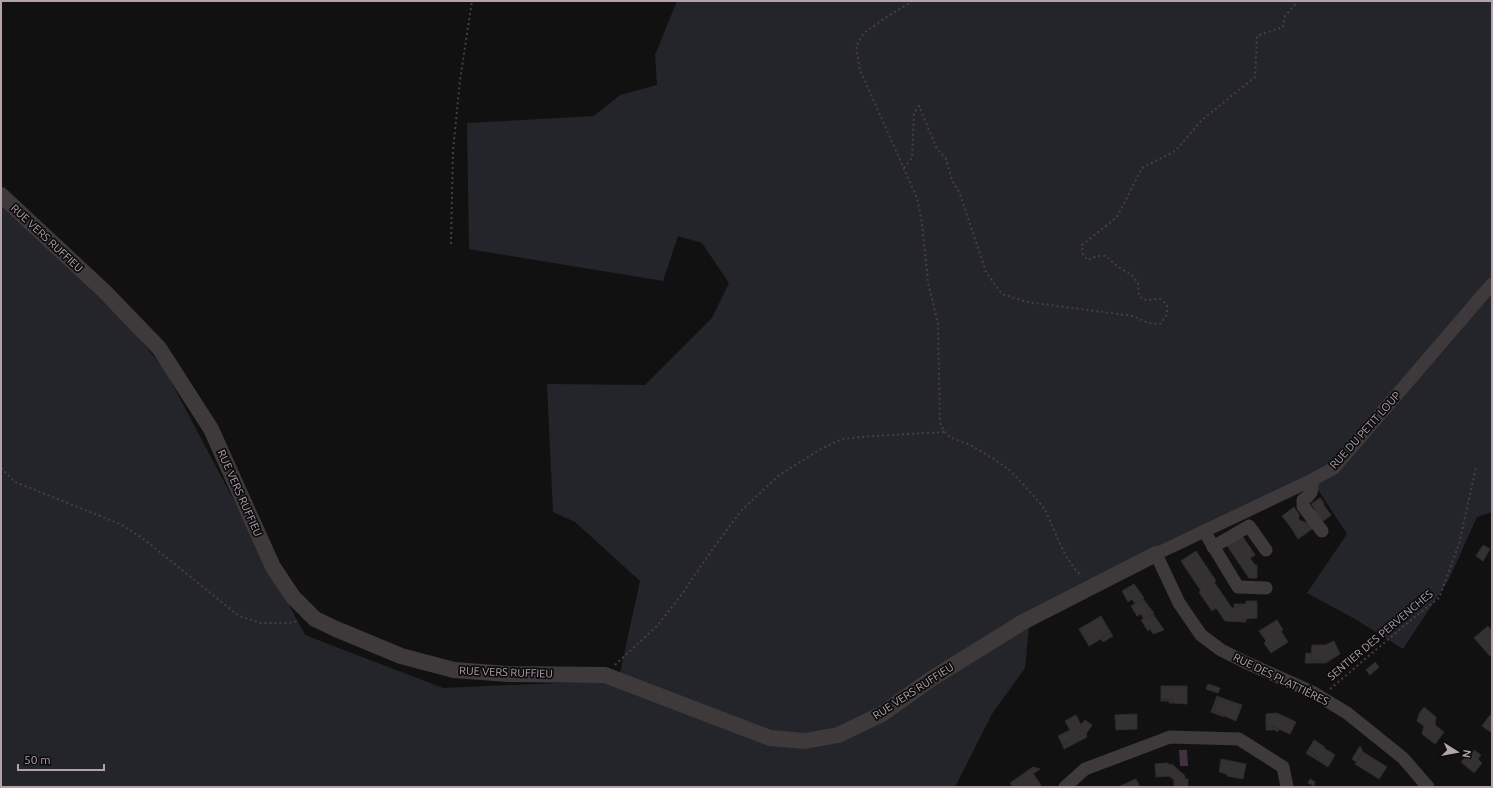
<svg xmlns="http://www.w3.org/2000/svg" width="1493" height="788" viewBox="0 0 1493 788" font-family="Ubuntu,sans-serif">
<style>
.green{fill:#24252b}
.water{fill:#41303d}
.building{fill:#343132;stroke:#2e2b2c}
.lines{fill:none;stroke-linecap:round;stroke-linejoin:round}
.path{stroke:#453e42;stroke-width:2;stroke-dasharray:2 3;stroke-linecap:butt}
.minor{stroke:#3e393b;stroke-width:13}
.tertiary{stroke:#3e393b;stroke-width:16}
.labels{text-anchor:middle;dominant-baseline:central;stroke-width:3.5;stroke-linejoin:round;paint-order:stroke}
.street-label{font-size:11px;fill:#b2a3ac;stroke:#0d0c0c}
</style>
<rect width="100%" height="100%" fill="#121111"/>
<polygon class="green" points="677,1 1492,1 1492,512 1477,517 1449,579 1403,649 1355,619 1307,593 1347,534 1315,485 1030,617 1025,668 992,714 955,787 1,787 1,205 133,330 166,372 305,635 443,688 604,681 620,673 640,581 575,522 553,512 547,384 645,385 712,318 729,283 702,243 678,236 663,281 469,249 467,123 594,116 620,95 657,85 655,55"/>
<polygon class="water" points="1179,750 1187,750 1188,766 1180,766"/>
<g class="building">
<polygon points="1320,498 1324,503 1323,504 1331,515 1322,522 1313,510 1315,509 1311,504"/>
<polygon points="1294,507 1300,516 1298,518 1302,522 1304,521 1305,523 1310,519 1315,527 1298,539 1292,529 1282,516"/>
<polygon points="1241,534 1255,555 1250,558 1255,565 1257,565 1257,578 1249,578 1226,544"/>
<polygon points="1483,545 1490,549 1483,561 1476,556"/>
<polygon points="1196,551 1216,581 1214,582 1232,608 1234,608 1234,604 1246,604 1246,601 1257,601 1257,618 1246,619 1246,622 1225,621 1216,608 1212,611 1199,592 1201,591 1181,561"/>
<polygon points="1134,584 1144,598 1135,604 1132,599 1128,602 1122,591"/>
<polygon points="1143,599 1154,613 1144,619 1141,614 1137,616 1131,606"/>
<polygon points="1153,614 1164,630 1153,634 1150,629 1148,631 1141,620"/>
<polygon points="1101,616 1111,633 1089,646 1079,629"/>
<polygon points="1277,620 1283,630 1281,631 1288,642 1271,653 1264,643 1266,641 1259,631"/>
<polygon points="1488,626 1492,631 1492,654 1490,656 1474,638"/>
<polygon points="1111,633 1113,636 1103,642 1101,639"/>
<polygon points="1334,641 1340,654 1327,662 1311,660 1312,645 1325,645"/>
<polygon points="1306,653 1312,654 1311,660 1327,662 1325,663 1305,663"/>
<polygon points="1375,662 1379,667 1370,675 1366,670"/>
<polygon points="1208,684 1220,688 1218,693 1206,689"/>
<polygon points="1161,686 1187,686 1187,704 1173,703 1173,699 1161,699"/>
<polygon points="1217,696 1219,697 1214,711 1225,715 1224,717 1211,712"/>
<polygon points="1219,697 1242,705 1236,721 1214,711"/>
<polygon points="1161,699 1173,699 1173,703 1169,703 1169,701 1161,701"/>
<polygon points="1424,707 1436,717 1435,725 1444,732 1435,744 1422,734 1424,726 1417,721 1419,714"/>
<polygon points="1277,713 1296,722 1290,734 1274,727 1266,726 1266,714"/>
<polygon points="1137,714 1137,729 1116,730 1115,715"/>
<polygon points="1076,715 1081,725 1085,720 1092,725 1086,734 1087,737 1068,747 1066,742 1062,744 1058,736 1070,730 1065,721"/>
<polygon points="1490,715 1492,716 1492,733 1482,726"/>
<polygon points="1266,726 1274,727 1279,729 1278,732 1275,730 1266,730"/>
<polygon points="1314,740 1325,747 1324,748 1335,755 1328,767 1317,760 1318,757 1308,750"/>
<polygon points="1066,742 1068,747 1064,749 1062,744"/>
<polygon points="1360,746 1363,752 1356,762 1352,759"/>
<polygon points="1308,750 1318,757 1317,760 1306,753"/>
<polygon points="1474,750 1481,755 1478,759 1482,763 1474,773 1461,762 1469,753 1471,755"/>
<polygon points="1363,752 1387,767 1379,779 1355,764"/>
<polygon points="1221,759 1246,764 1243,779 1227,776 1227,774 1219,772"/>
<polygon points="1168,763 1169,765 1172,764 1185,776 1185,779 1188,779 1188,787 1174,787 1174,780 1169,776 1156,777 1155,764"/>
<polygon points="1033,767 1040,769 1033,774 1030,769"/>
<polygon points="1030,769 1041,785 1038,787 1013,787 1010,783"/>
<polygon points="1136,779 1140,787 1118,787"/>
<polygon points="1310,779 1315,782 1314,786 1308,783"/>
</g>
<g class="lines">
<g class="path">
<path d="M 913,1 L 888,16 L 864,33 L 856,46 L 860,70 L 917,198 L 922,223 L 928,282 L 938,324 L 940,422 C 947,441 956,438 972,446 C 983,452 998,462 1008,469 C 1015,475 1041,503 1045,510 C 1055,530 1064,561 1082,576"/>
<polyline points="1354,1 1357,1"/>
<polyline points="1427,1 1444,1"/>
<polyline points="904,168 912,158 914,113 919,106 937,149 946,159 952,180 960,194 986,272 1002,294 1027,302 1133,316 1148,323 1160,324 1167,315 1167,305 1160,299 1144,300 1139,296 1138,283 1131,274 1118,267 1106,256 1097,256 1088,260 1083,255 1082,245 1117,217 1142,168 1175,151 1202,120 1255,77 1257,36 1283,27 1285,16 1298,1"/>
<polyline points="451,244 453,151 460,80 472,1"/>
<polyline points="1,468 15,482 120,524 141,537 239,616 261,623 289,623 299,621"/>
<polyline points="615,665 657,626 682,594 712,550 741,511 778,476 819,450 842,439 873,436 944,432"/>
<polyline points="1330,689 1411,620 1439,598 1459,544 1476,467"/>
</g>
<g class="minor">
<path d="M 1312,480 C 1313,491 1312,494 1303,500 L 1303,506 L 1322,531"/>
<polyline points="1204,531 1238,587 1266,588"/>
<polyline points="1213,547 1249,526 1266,550"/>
<polyline points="1065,787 1085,769 1170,737 1239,739 1283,767 1287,787"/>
<polyline points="1428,787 1403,758 1347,713 1314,693 1245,662 1221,650 1201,635 1179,603 1156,554 1312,480 1334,468 1492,284"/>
</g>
<polyline class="tertiary" points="1,195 106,293 159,348 211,429 273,567 293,597 315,619 336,629 401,656 454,670 508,674 605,675 770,738 805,741 838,735 882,714 931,679 1023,622 1156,554"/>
</g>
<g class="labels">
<g class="street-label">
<text transform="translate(47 238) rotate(43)">RUE VERS RUFFIEU</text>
<text transform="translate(1365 430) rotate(-48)">RUE DU PETIT LOUP</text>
<text transform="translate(240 493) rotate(66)">RUE VERS RUFFIEU</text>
<text transform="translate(1380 635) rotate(-40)">SENTIER DES PERVENCHES</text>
<text transform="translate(506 672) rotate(2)">RUE VERS RUFFIEU</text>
<text transform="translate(1281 679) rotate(26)">RUE DES PLATTIÈRES</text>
<text transform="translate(913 691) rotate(-33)">RUE VERS RUFFIEU</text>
</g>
</g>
<rect width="1493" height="788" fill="none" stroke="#b2a3ac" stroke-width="4"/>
<g transform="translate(1457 752) rotate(101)" stroke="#0d0c0c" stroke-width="3" paint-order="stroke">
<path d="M0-3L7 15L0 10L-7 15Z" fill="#b2a3ac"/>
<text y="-6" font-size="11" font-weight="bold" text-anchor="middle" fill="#b2a3ac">N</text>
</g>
<path d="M18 764v6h86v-6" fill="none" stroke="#b2a3ac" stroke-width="2"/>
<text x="24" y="764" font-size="12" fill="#b2a3ac" stroke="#0d0c0c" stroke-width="3" paint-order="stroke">50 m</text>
</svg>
